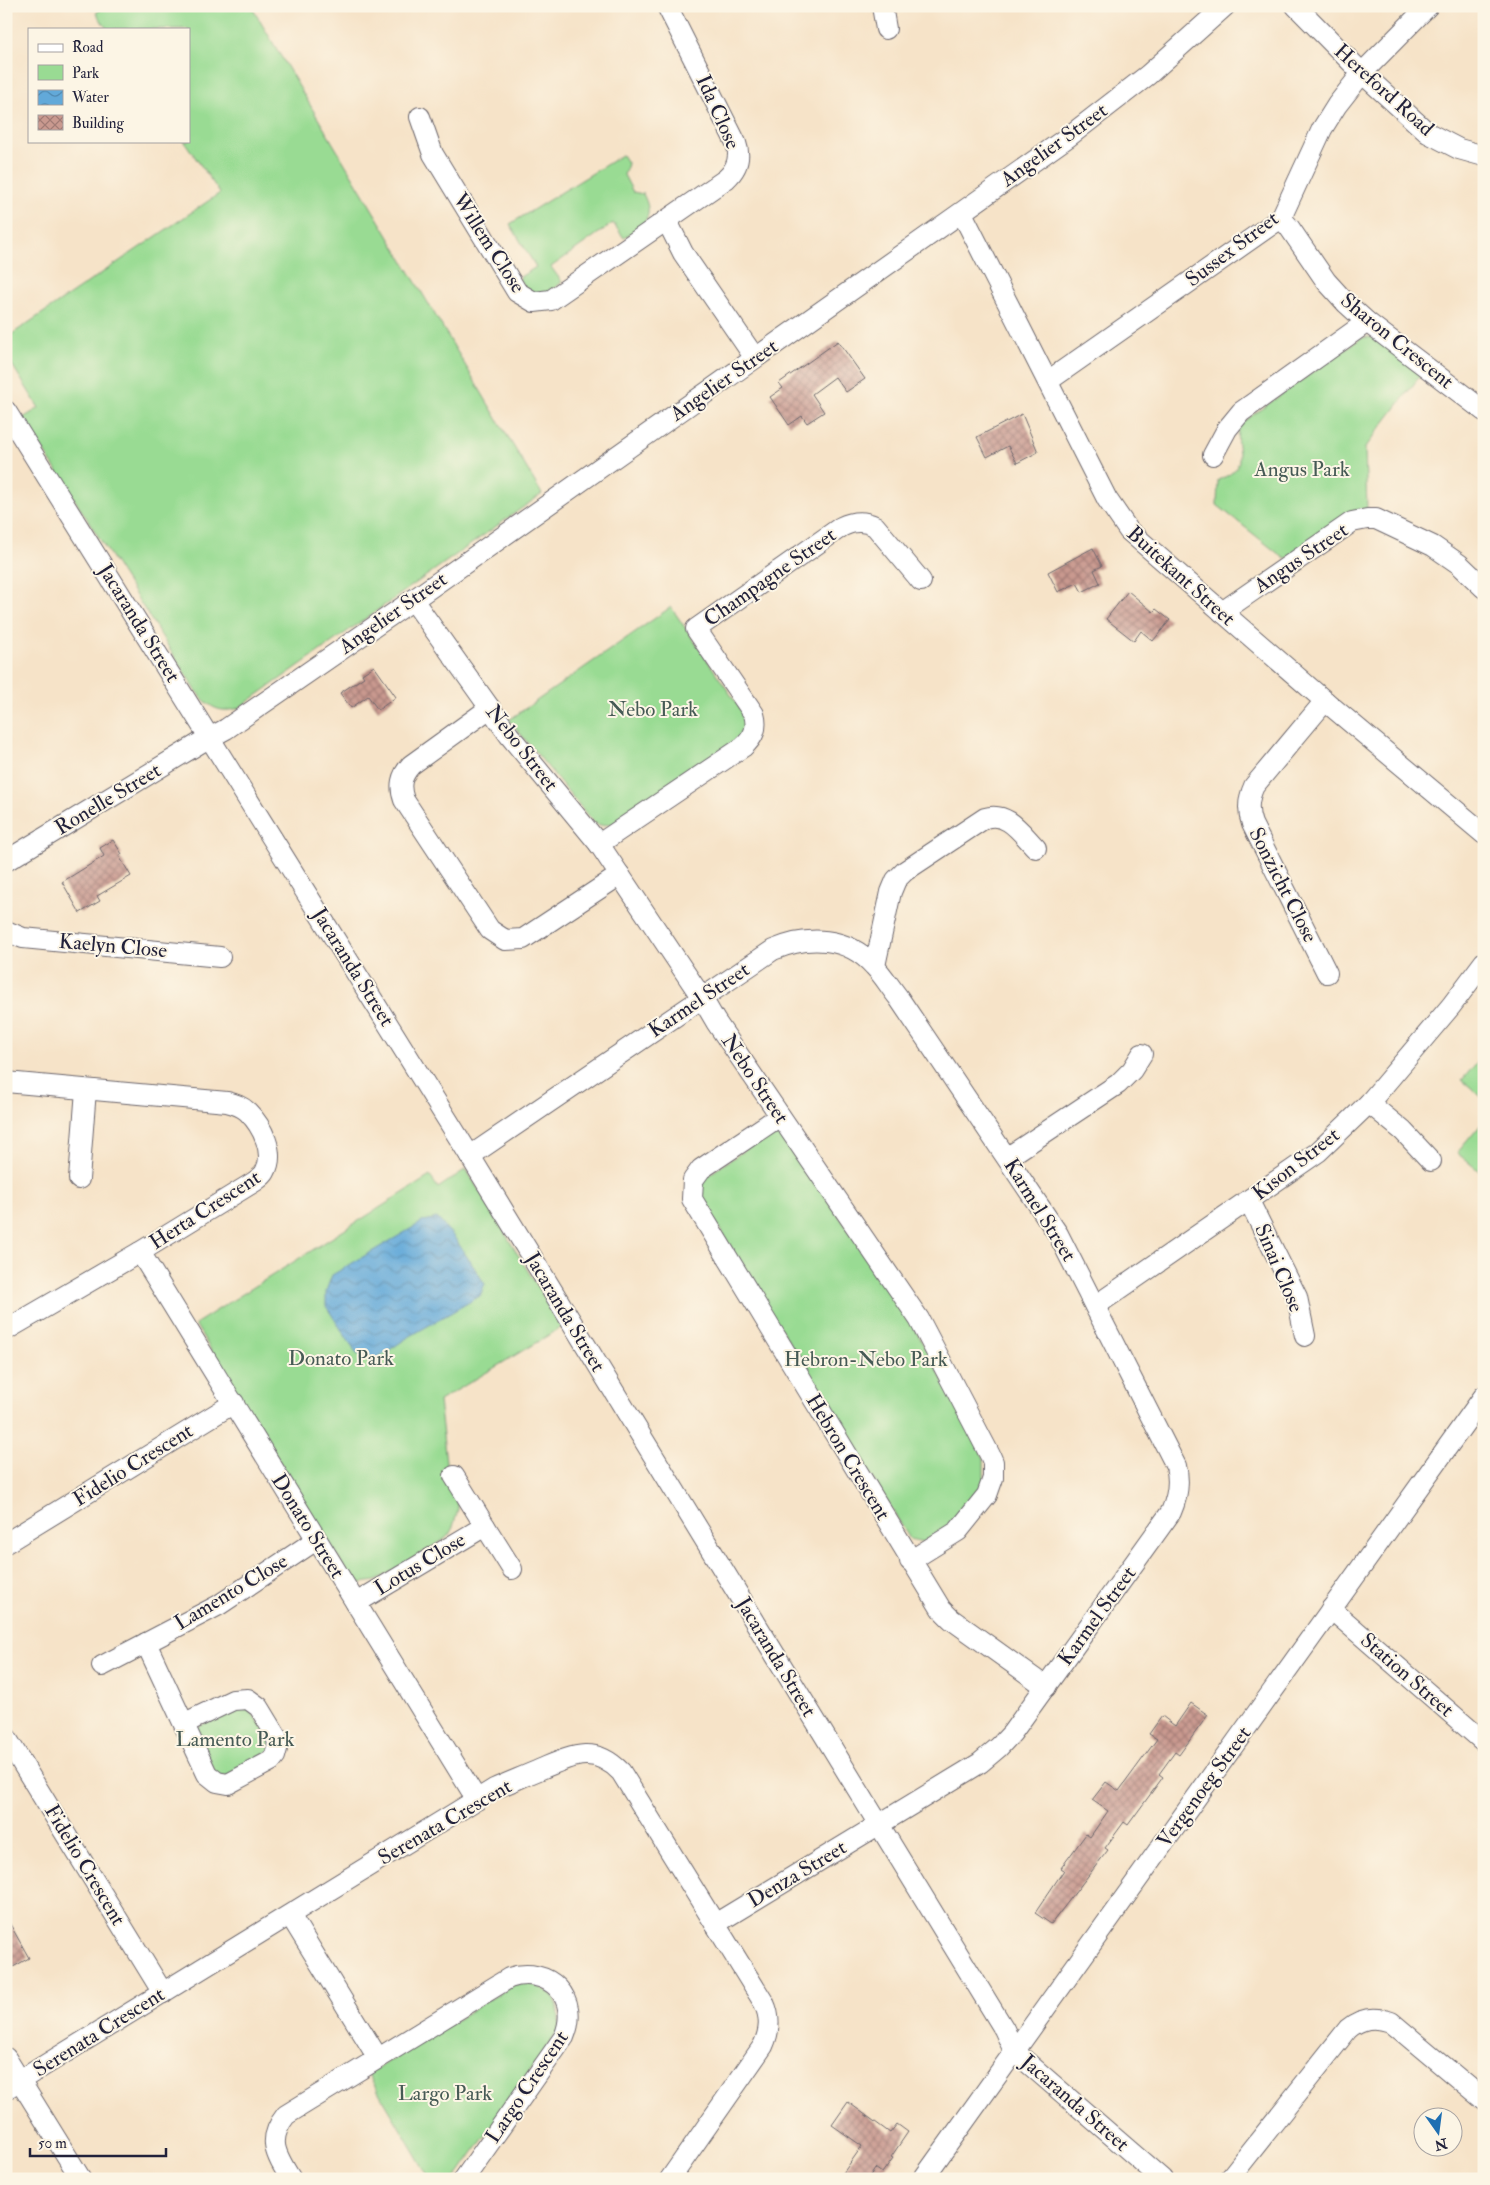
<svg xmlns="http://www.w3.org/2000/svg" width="1490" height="2185" viewBox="0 0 1490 2185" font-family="'IM FELL Double Pica',serif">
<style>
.green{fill:#99db93;stroke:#5e7e67}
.water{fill:url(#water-waves);stroke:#42668a}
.building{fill:url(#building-cross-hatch)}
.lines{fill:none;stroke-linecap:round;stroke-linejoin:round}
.minor-casing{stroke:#6c666c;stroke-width:22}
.minor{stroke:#fff;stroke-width:20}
.labels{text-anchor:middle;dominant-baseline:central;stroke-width:4;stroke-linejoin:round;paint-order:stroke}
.street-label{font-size:21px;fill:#22223b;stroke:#fcf5e5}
.park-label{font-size:21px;fill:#465a55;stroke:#fcf5e5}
</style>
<defs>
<pattern id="water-waves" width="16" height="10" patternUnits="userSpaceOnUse" patternTransform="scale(1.25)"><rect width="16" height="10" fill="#62a9d9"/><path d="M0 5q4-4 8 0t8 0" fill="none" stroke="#5089b1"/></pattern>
<pattern id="building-cross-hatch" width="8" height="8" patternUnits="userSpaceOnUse" patternTransform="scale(1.25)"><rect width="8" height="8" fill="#c9998f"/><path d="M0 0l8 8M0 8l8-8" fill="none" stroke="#a37c76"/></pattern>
</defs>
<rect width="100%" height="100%" fill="#fcf5e5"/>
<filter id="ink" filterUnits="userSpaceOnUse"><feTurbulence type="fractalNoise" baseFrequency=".02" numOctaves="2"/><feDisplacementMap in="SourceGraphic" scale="10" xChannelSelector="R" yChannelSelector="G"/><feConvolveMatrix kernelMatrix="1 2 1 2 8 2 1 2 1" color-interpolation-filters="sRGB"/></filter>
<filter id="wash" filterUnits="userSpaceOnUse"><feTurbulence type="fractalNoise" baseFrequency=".0096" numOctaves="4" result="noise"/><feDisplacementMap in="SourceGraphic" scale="20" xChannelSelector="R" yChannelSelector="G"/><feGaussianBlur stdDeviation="1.12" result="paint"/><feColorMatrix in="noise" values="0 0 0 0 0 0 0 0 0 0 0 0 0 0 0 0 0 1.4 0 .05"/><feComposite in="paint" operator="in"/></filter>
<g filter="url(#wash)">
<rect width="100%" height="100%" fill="#f6e3c8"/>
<g class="green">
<path d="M 105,6 L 251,6 L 542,494 L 239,708 C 219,714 209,707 197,692 L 23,418 L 39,408 L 6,355 L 6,338 L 220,193 L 184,141 L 189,141 L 189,29 L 107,29 L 96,13 Z"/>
<path d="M 622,155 L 628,164 L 624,175 L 633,192 L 643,194 C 656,218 643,226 624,238 L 613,223 L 551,267 L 562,282 L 549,293 L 529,292 L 519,280 L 520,277 L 536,267 L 510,224 Z"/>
<path d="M 1368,337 L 1375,338 L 1423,372 L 1365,448 L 1367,510 L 1285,559 L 1217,505 L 1218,480 C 1255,466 1230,448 1240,424 L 1361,338 Z"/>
<polygon points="671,607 748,720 742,737 614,824 600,825 594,823 509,720"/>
<polygon points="1484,1054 1484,1099 1462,1080"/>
<polygon points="1484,1121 1484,1175 1457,1153"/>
<polygon points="776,1135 785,1139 905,1310 984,1458 984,1483 956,1522 923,1542 910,1539 700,1197 704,1178 765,1136"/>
<path d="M 466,1169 L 562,1327 L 439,1401 L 447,1470 L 443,1473 C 455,1491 463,1498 455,1520 C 453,1527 451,1533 446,1538 L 376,1581 L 361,1583 L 350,1577 L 195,1324 L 430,1176 L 438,1188 Z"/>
<polygon points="245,1704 271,1738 271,1749 232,1777 216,1776 197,1732 198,1727"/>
<path d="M 527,1982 C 558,1994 559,1998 559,2030 L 460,2172 L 454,2179 L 430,2179 L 368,2074 L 513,1985 Z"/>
</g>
<polygon class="water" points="437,1218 454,1237 485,1284 480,1296 407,1338 376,1359 357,1354 326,1306 326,1291 332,1275 424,1221"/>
<g id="blocks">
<g class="building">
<polygon points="838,341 865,379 846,392 835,377 812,394 824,412 807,423 802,416 789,425 770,397 783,388 779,383"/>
<polygon points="1022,414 1038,452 1017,463 1008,446 987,457 977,437"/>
<polygon points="1093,548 1102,566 1094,570 1100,583 1082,592 1077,583 1058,592 1048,572"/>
<polygon points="1128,591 1153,612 1156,609 1170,620 1153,641 1141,631 1134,641 1106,619"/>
<polygon points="374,666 396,697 378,710 368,696 351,708 340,693 364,677 362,674"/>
<polygon points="113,840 122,854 119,856 131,876 97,896 100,901 80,913 62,882 104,856 100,848"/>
<polygon points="1191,1703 1208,1715 1179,1755 1175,1752 1159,1774 1163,1777 1128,1825 1124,1822 1105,1848 1108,1850 1051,1924 1035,1913 1064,1870 1061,1868 1086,1834 1090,1837 1108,1811 1092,1800 1106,1782 1119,1791 1157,1739 1149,1734 1162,1716 1175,1726"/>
<polygon points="6,1917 29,1958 6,1971"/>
<polygon points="848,2102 890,2133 897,2124 908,2132 891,2157 893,2158 882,2173 875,2168 868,2179 839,2179 862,2146 832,2125"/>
</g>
</g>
</g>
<g filter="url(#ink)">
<use href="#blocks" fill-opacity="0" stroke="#6c666c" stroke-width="1"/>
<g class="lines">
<defs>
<g id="minor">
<polyline points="882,6 886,29"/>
<polyline points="1296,6 1362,73 1428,133 1459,149 1484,156"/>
<path d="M 420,117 L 433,154 L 517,292 L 534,302 L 551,300 L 726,179 C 737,169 741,157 736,143 L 667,6"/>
<polyline points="962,213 1107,499 1129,531 1325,701 1484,834"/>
<polyline points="1281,218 1289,227 1326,281 1346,303 1367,322 1484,411"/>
<polyline points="667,221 683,253 755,358"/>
<polyline points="1048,381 1281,218 1322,129 1337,105 1362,73 1428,6"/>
<polyline points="6,411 470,1156 1004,2029 1014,2051 1162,2179"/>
<polyline points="1213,455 1227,429 1241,412 1367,322"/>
<polyline points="413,600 509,735 599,844 702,998 716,1022 919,1319 990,1455 993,1462 993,1478 987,1495 958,1531 910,1561"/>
<polyline points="1222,612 1352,522 1367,519 1376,519 1433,546 1459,564 1484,588"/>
<path d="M 1325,701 L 1254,786 C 1248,799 1247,810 1252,824 L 1327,973"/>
<path d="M 490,708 L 411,765 C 401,776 399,786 404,800 L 490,930 L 505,940 L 523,939 L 620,875"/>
<path d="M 599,844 L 743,747 C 754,737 758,728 754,714 L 696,629 L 841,527 C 853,521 863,520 875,526 L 921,581"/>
<polyline points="6,861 200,743 226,729 413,600 1068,137 1148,75 1225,6"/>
<polyline points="6,931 23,938 220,957"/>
<path d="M 875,966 L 891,892 L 896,880 L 905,871 L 985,818 C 1008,811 1021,833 1036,848"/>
<path d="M 6,1082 L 227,1102 C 235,1104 242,1106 248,1112 C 262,1126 276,1153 265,1172 C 263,1176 258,1179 254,1182 L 140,1252 L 6,1330"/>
<polyline points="1369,1103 1403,1131 1431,1161"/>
<polyline points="780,1116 701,1169 693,1180 692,1199 941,1609 951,1619 1046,1687"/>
<path d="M 470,1156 L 773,950 C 808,935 847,936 874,966 C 883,975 890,987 898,997 L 1058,1234 L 1176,1466 C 1180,1482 1178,1496 1171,1512 L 1012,1733 L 999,1747 L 980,1763 L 715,1924"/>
<polyline points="1008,1157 1118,1084 1132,1070 1142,1054"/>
<polyline points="79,1179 86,1090"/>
<polyline points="1249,1201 1297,1297 1305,1336"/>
<polyline points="140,1252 477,1800"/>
<polyline points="1095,1306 1318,1152 1369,1103 1451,1006 1484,962"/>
<polyline points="454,1476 485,1526"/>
<polyline points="6,1543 234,1403"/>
<polyline points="356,1603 485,1526 512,1569"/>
<polyline points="1331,1609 1484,1742"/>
<polyline points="146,1643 207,1774 217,1782 228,1784 271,1761 275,1756 278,1745 276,1735 259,1707 248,1699 233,1700 185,1723"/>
<polyline points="102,1666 219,1605 316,1540"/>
<polyline points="6,1737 163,1993"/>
<polyline points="290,1915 378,2058"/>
<polyline points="6,2058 81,2179"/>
<path d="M 6,2089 L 494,1789 C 510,1782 525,1776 541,1769 C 572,1756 594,1744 621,1772 L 764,2003 C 771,2018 770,2031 763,2046 L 670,2179"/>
<path d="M 291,2179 C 276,2155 266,2140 286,2115 L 509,1978 C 549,1965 581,1998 564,2037 L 464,2179"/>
<polyline points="923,2179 1484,1396"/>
<path d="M 1229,2179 L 1348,2029 C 1361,2018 1374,2016 1391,2022 L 1484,2100"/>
</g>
</defs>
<use href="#minor" class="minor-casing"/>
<use href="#minor" class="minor"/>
</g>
</g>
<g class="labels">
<g class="street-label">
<text transform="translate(1384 90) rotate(42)">Hereford Road</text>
<text transform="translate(718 112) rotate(66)">Ida Close</text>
<text transform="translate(1054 145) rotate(-36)">Angelier Street</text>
<text transform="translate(489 243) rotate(57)">Willem Close</text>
<text transform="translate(1232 249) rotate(-37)">Sussex Street</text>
<text transform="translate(1397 341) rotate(39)">Sharon Crescent</text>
<text transform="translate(724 380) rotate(-35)">Angelier Street</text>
<text transform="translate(1301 558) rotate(-34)">Angus Street</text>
<text transform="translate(1181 576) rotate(42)">Buitekant Street</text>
<text transform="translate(770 577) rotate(-35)">Champagne Street</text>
<text transform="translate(393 613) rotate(-35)">Angelier Street</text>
<text transform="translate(139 623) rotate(58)">Jacaranda Street</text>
<text transform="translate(522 748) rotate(52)">Nebo Street</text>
<text transform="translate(108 799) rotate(-31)">Ronelle Street</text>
<text transform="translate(1283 885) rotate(63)">Sonzicht Close</text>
<text transform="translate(113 946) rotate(5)">Kaelyn Close</text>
<text transform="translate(353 967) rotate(58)">Jacaranda Street</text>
<text transform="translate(699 1000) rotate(-34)">Karmel Street</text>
<text transform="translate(755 1079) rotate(56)">Nebo Street</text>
<text transform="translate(1296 1164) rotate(-38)">Kison Street</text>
<text transform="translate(205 1210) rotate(-33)">Herta Crescent</text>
<text transform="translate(1040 1210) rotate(58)">Karmel Street</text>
<text transform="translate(1279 1268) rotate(67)">Sinai Close</text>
<text transform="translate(565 1312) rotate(59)">Jacaranda Street</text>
<text transform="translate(848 1457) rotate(59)">Hebron Crescent</text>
<text transform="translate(133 1465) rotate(-32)">Fidelio Crescent</text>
<text transform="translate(308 1526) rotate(58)">Donato Street</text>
<text transform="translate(420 1564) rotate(-31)">Lotus Close</text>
<text transform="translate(231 1592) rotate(-31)">Lamento Close</text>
<text transform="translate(1097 1616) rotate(-54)">Karmel Street</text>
<text transform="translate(776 1657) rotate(59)">Jacaranda Street</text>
<text transform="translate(1407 1675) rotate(41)">Station Street</text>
<text transform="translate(1204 1787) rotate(-54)">Vergenoeg Street</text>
<text transform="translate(445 1822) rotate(-30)">Serenata Crescent</text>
<text transform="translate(85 1865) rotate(59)">Fidelio Crescent</text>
<text transform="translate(797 1874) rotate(-31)">Denza Street</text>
<text transform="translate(99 2032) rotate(-32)">Serenata Crescent</text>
<text transform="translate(527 2087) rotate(-56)">Largo Crescent</text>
<text transform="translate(1075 2103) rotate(41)">Jacaranda Street</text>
</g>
<g class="park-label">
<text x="1302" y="469">Angus Park</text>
<text x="653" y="709">Nebo Park</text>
<text x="341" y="1358">Donato Park</text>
<text x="866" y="1359">Hebron-Nebo Park</text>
<text x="235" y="1739">Lamento Park</text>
<text x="445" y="2093">Largo Park</text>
</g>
</g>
<rect width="1490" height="2185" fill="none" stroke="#fcf5e5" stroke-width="25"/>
<rect x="28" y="28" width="162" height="115" fill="#fcf5e5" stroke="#a5a1a1"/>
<rect x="38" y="44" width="25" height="8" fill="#ffffff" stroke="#a5a1a1"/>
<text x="72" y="52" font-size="15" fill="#22223b">Road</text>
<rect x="38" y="65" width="25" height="15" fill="#99db93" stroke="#a5a1a1"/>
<text x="72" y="78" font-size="15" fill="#22223b">Park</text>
<rect x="38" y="90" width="25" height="15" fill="url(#water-waves)" stroke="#a5a1a1"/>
<text x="72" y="102" font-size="15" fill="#22223b">Water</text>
<rect x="38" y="115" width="25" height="15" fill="url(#building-cross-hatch)" stroke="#a5a1a1"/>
<text x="72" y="128" font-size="15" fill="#22223b">Building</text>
<g transform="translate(1438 2132) rotate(166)"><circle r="24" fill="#fcf5e5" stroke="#a5a1a1"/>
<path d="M0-4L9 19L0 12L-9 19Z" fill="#1f6fb2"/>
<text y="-8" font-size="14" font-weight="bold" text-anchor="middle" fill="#22223b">N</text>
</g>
<path d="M30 2148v8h136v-8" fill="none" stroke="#22223b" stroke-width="2.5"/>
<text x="38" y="2148" font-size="15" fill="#22223b" stroke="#fcf5e5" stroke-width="4" paint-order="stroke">50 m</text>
</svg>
